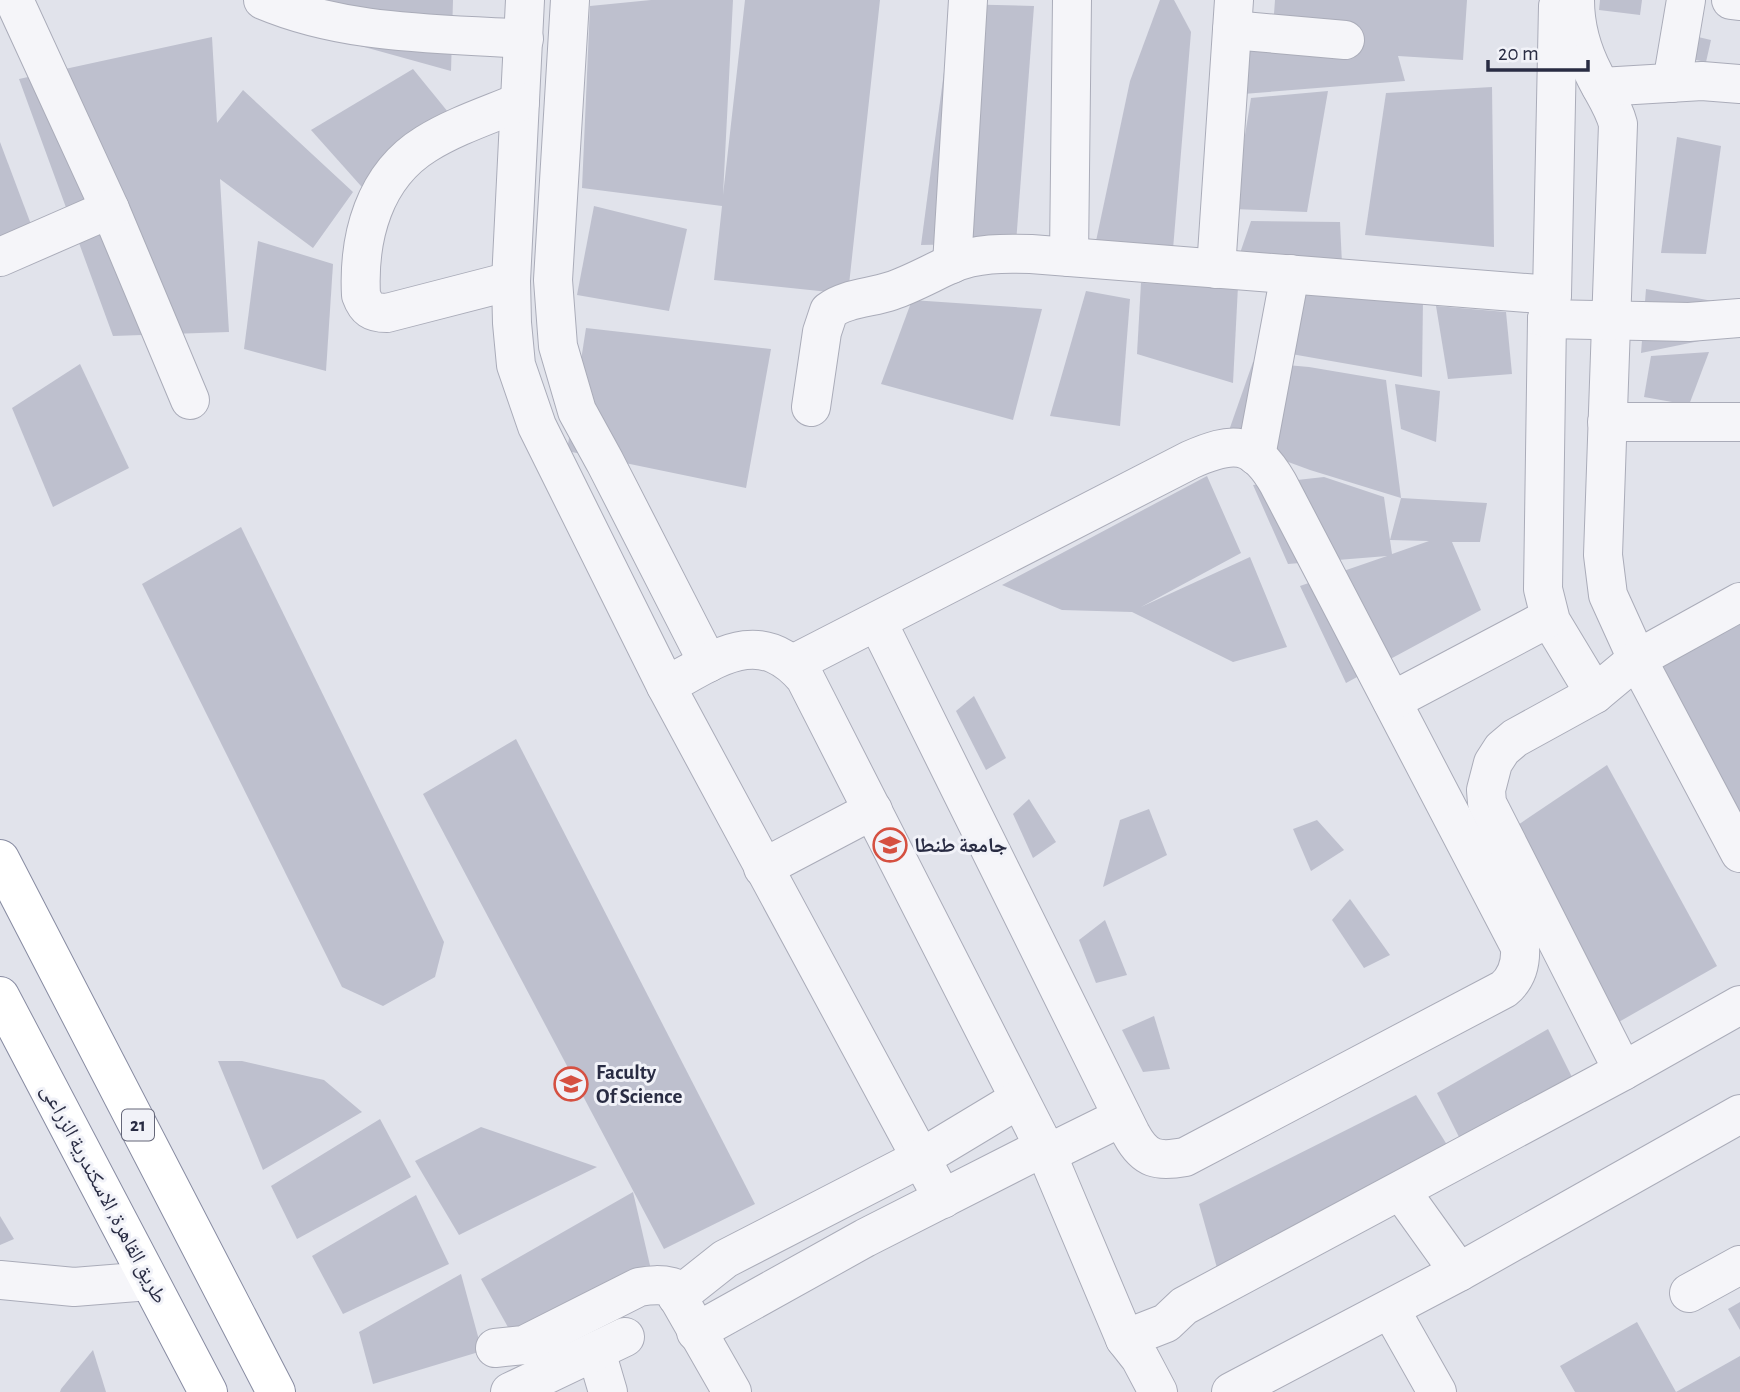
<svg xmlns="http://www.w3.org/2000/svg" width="1740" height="1392" viewBox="0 0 1740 1392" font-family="'Alegreya Sans','Noto Naskh Arabic',sans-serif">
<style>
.building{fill:#bec0ce}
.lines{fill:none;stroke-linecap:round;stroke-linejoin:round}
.minor-casing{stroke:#aaacb9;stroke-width:40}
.highway-casing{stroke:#888ca2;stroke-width:40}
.minor{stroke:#f5f5f9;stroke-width:38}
.highway{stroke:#fff;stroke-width:38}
.labels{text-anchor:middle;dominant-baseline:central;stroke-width:6;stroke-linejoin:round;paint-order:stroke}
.shield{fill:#f1f2f8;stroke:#656779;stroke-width:2}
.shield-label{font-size:19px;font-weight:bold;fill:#292c43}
.poi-label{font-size:21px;font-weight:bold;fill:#292c43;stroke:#f1f2f8;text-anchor:start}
.street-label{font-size:21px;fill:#292c43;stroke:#f1f2f8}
</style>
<rect width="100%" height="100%" fill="#e1e3eb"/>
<g class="building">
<polygon points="298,0 453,0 451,71 292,27"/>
<polygon points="651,0 733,0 723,195 745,0 880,0 848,294 714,280 722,206 582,188 590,6"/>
<polygon points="1160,0 1174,0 1191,32 1173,249 1096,241 1130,81"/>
<polygon points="1275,0 1467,0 1463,60 1398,56 1405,81 1243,94 1251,42 1272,42"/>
<polygon points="1600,0 1642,0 1640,15 1599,10"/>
<polygon points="953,4 1034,6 1016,243 921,245"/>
<polygon points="1681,33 1711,40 1706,62 1686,58"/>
<polygon points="212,37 217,123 243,90 353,192 313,248 220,179 229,332 113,336 19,79"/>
<polygon points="413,69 448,112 369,195 311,130"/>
<polygon points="1492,87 1494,247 1365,235 1386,93"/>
<polygon points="1328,91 1307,212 1233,209 1251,98"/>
<polygon points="1677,137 1721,146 1706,254 1661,253"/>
<polygon points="0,142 32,227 0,238"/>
<polygon points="594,206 687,229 669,311 577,295"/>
<polygon points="1251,221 1340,222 1342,264 1238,259"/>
<polygon points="258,241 333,264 326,371 244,349"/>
<polygon points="1141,283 1238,286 1233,383 1137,354"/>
<polygon points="1300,285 1423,298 1422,377 1268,350"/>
<polygon points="1646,289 1724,303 1719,337 1641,353"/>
<polygon points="1086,291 1130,299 1120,426 1050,416"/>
<polygon points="912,300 1042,309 1013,420 881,384"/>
<polygon points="1436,306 1506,312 1512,374 1448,379"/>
<polygon points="586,328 771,349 746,488 567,451"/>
<polygon points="1709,352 1689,405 1644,397 1651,356"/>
<polygon points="1253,362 1309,367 1386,380 1401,498 1310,470 1226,439"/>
<polygon points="80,364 129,468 53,507 12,408"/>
<polygon points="1395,384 1440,391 1436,442 1401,429"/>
<polygon points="1207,476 1241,553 1141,607 1250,557 1287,647 1233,662 1132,612 1062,610 1002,585"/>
<polygon points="1324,477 1384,497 1390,540 1392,554 1429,541 1390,540 1401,498 1487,503 1480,542 1452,542 1481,610 1346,683 1300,586 1387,556 1288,564 1253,485"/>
<polygon points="241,527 444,942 435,977 383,1006 342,987 142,584"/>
<polygon points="1740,602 1740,853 1637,659"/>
<polygon points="974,696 1006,758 986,770 956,711"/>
<polygon points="516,739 755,1204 664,1249 423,794"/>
<polygon points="1607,765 1717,966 1603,1031 1503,835"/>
<polygon points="1029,799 1056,842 1033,858 1013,814"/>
<polygon points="1149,809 1167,855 1103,887 1120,820"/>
<polygon points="1317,820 1344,850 1311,871 1293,829"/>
<polygon points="1350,899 1390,955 1364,968 1332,920"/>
<polygon points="1105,920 1127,975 1096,983 1079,940"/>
<polygon points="1154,1016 1170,1069 1143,1072 1122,1030"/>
<polygon points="1548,1029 1574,1081 1463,1145 1437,1093"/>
<polygon points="218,1061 242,1061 324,1080 362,1112 263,1170"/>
<polygon points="1416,1095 1454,1156 1221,1282 1199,1204"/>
<polygon points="380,1119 411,1177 297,1239 271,1186"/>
<polygon points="481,1127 597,1167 459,1235 415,1161"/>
<polygon points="633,1192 652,1274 523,1354 481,1279"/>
<polygon points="416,1195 449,1264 343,1314 312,1256"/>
<polygon points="0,1216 14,1239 0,1245"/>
<polygon points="461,1274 482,1351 373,1384 359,1332"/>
<polygon points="1740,1302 1740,1330 1728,1309"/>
<polygon points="1637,1322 1676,1392 1740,1356 1740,1392 1575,1392 1560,1366"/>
<polygon points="93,1350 106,1392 60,1392 61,1389"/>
</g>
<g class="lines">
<defs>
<g id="minor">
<polyline points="14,0 110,209 190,400"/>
<path d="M 263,0 C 346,35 436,33 524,39"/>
<polyline points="525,0 511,281 512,323 516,365 537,426 666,686 943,1199"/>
<polyline points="570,0 553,280 558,346 577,411 605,462 708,663"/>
<path d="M 1575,0 C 1575,26 1582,51 1594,74 C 1602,91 1613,105 1618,124 L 1603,555 L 1608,595 L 1637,659 L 1740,853"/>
<polyline points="1731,0 1739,1"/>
<polyline points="1558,6 1552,295 1547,319 1543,589 1551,621 1595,694"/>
<polyline points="1232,30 1345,40"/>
<polyline points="1672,83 1686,0"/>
<polyline points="1601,87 1702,81 1740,84"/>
<polyline points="0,257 110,209"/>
<polyline points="1069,257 1072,0"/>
<polyline points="952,264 968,0"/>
<polyline points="1216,269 1234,0"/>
<path d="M 511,281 L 387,313 C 372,313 366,309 361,295 C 358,237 374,176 426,144 C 455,126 489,115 520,102"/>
<polyline points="1547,319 1689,322 1740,318"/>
<path d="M 811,407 L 822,332 L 829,311 C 846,298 871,298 891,291 C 912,284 931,273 951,264 C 976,253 1004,253 1031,254 L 1552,295"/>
<polyline points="1607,422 1740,422"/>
<polyline points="1256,456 1290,274"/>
<path d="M 793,664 L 1190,460 C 1233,441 1253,440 1278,483 L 1520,947 C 1521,963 1517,978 1504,989 L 1185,1157 C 1158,1162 1145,1160 1131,1134 L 877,621"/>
<path d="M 666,686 C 716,659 759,624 805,678 L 1044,1147 L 1125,1339 L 1140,1358 L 1158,1392"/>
<polyline points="1392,701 1549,618"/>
<polyline points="763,868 873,810"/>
<polyline points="1623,1071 1487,803 1486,790 1493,763 1502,749 1515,738 1595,694 1637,659 1740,602"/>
<polyline points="1047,1154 1122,1117"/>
<polyline points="1401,1191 1459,1272"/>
<polyline points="0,1280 74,1287 149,1281"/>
<polyline points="1689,1293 1740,1265"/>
<polyline points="677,1297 725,1259 921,1158 1019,1099"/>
<polyline points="1390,1309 1437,1392"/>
<polyline points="696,1332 865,1238 1044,1147"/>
<polyline points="1125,1339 1166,1323 1184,1306 1623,1071 1740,1005"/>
<path d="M 495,1348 L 524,1345 L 639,1287 C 651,1285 660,1284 672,1287 L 732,1392"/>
<polyline points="596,1351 608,1392"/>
<polyline points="510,1392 625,1337"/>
<polyline points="1231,1392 1459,1272 1740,1114"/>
</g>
<g id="highway">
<polyline points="0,859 276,1392"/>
<polyline points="0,996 208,1392"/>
</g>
</defs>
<use href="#minor" class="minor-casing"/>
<use href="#highway" class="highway-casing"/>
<use href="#minor" class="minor"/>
<use href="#highway" class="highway"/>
</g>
<defs>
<symbol id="university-ring" viewBox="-11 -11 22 22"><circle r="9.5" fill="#f1f2f8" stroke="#d55041" stroke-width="1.5"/><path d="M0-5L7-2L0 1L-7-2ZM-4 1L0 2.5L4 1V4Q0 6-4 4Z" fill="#d55041"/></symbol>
</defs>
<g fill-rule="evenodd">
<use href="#university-ring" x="871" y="826" width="38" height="38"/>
<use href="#university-ring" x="552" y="1065" width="38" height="38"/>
</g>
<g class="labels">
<rect class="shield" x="122" y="1109.5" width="32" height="31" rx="5"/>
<g class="shield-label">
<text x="138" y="1125">21</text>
</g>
<g class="poi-label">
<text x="914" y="845">جامعة طنطا</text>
<text x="596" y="1072">Faculty<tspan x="596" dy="24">Of Science</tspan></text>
</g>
<g class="street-label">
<text transform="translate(104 1194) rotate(62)">طريق القاهرة, الاسكندرية الزراعى</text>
</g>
</g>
<path d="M1488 60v10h100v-10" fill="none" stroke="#292c43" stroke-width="3.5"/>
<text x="1498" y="60" font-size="21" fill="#292c43" stroke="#f1f2f8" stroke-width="5" paint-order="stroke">20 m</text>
</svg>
